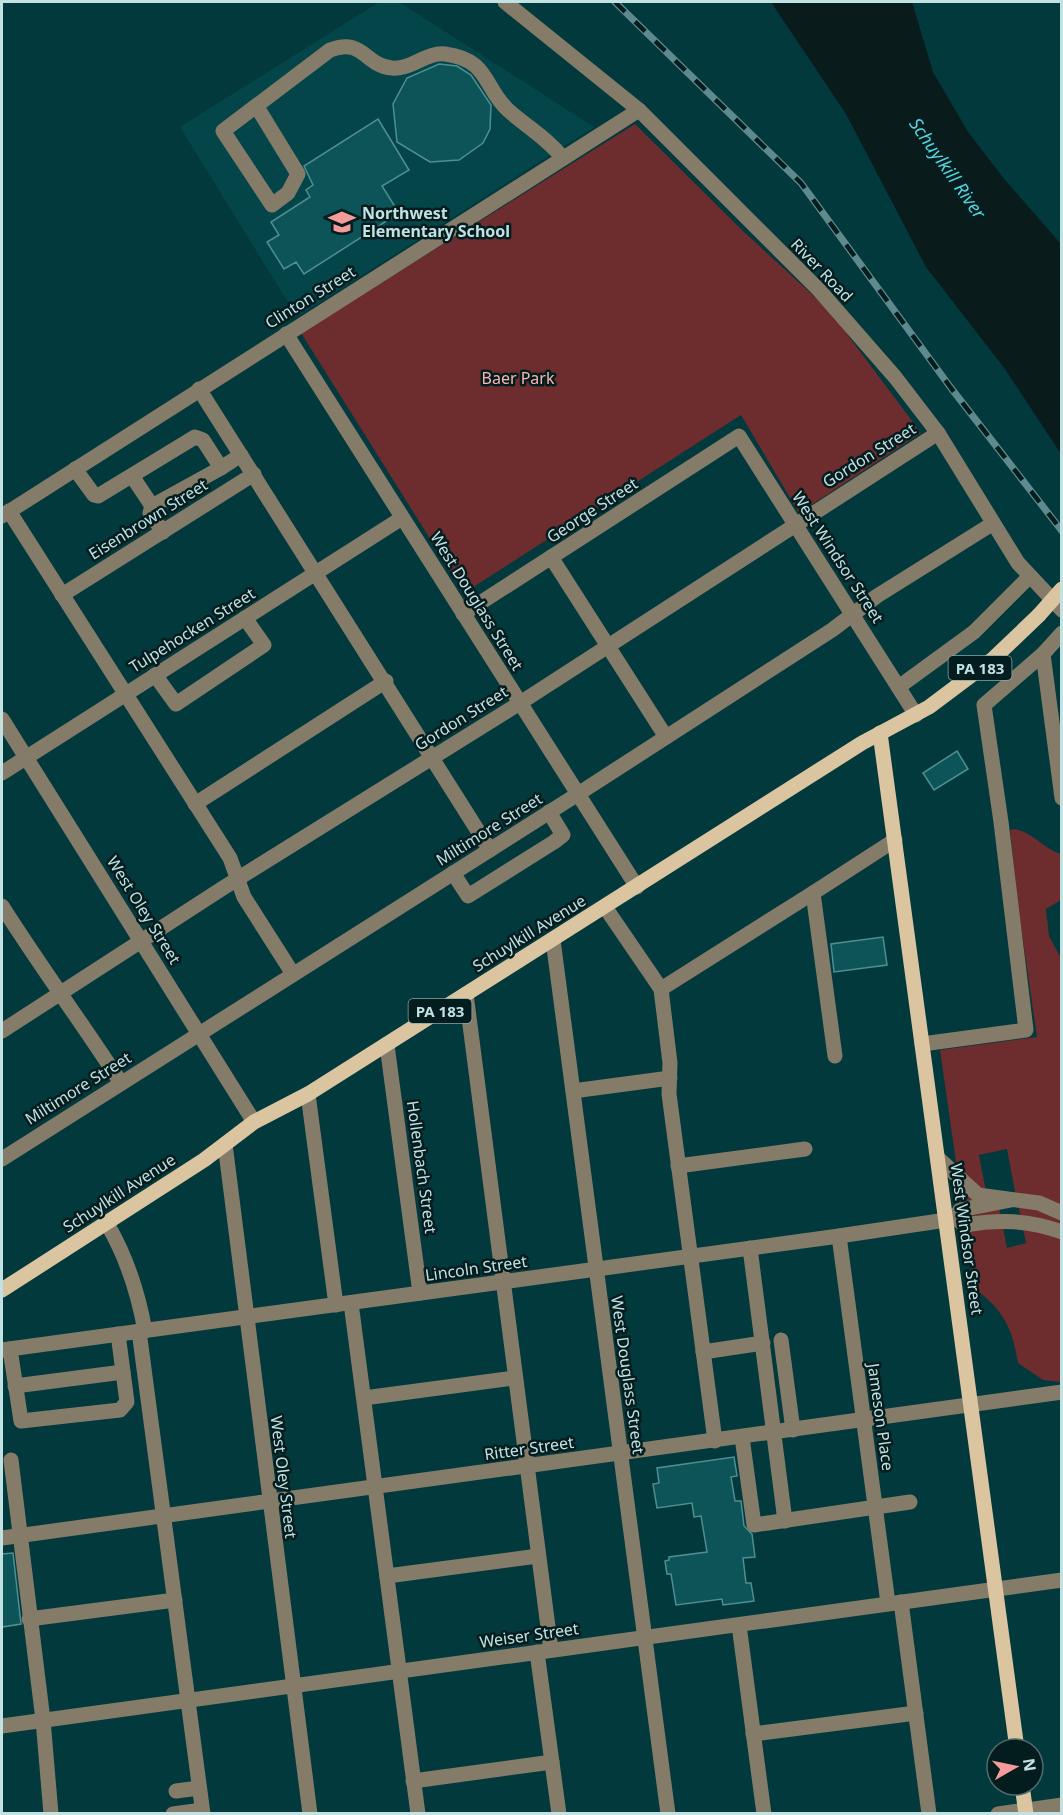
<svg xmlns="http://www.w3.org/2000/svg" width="1063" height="1815" viewBox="0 0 1063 1815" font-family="'Noto Sans',sans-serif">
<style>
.built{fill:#04454a}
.green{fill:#6d2c2d;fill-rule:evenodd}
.water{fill:#0a1b1c}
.building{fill:#0d5459;stroke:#4f8e93;stroke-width:1.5}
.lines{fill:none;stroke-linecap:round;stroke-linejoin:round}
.minor{stroke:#857b69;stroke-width:15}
.major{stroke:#dac5a0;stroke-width:15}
.rail-casing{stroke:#5f8a8d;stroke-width:7}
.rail{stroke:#031d1f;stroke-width:4.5;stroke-dasharray:14;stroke-linecap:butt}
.major-bridge{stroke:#dac5a0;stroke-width:15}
.labels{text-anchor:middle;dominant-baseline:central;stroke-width:5;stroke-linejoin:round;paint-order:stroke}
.shield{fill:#031d1f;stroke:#89a6a8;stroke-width:1.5}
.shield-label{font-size:15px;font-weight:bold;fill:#c2e1e3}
.poi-label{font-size:16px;font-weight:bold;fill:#c2e1e3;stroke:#031d1f;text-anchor:start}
.street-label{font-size:16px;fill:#c2e1e3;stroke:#031d1f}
.park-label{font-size:16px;fill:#fdb4b1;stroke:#031d1f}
.water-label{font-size:18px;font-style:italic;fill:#52d6df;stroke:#031d1f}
</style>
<rect width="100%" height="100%" fill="#02393c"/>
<polygon class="built" points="379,2 399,2 594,127 297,317 180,127"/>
<g class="green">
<polygon points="635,124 744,232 829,310 921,433 799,513 741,415 464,593 301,333"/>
<path d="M 1015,829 C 1034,833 1044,849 1061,854 L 1061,900 L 1046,909 L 1049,936 L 1062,960 L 1061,1382 L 1043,1380 L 1018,1363 C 1012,1327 1004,1311 974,1288 L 940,1050 L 1037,1037 L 1018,906 L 1010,830 ZM 1007,1149 L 1016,1197 L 988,1202 L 979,1155 ZM 1018,1204 L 1026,1243 L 1007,1248 L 999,1207 Z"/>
</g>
<polygon class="water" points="771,2 912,2 933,72 968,132 1005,180 1061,244 1061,454 1005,369 926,267 846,114"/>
<g class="building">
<polygon points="439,64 457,66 471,75 491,105 490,129 483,143 459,160 430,162 397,142 393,104 407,78"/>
<polygon points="378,119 409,170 382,186 399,213 304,274 296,262 284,269 267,242 279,235 271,222 310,197 306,190 313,185 304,166"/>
<polygon points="957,751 968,769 934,790 923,773"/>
<polygon points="883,937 887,965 834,972 831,944"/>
<polygon points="734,1457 737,1476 731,1477 735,1501 741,1501 744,1526 752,1534 755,1557 743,1558 746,1583 751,1583 754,1601 723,1605 722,1599 676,1605 671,1574 667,1574 665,1561 669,1560 669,1557 707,1552 701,1516 694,1517 692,1503 657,1508 653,1484 659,1483 657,1468"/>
<polygon points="13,1553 21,1624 2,1627 2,1554"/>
</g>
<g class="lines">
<g class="minor">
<polyline points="505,2 639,110 819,290 895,377 938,433 1018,563 1062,610"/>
<path d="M 257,107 L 298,174 L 288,193 L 272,205 L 223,131 L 330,50 C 363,37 365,66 392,68 C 411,70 426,52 445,54 C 490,60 483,87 508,110 C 527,127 546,137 563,158"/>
<polyline points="286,334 637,887"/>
<polyline points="199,389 490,850"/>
<polyline points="75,469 94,495 98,496 195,437 203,440 221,468 241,455"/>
<polyline points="132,476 152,506 221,468"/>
<polyline points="152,506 150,513 163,532"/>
<polyline points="9,511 230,858 244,897 293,974"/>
<polyline points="2,516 639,110"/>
<polyline points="551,557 666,737"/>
<polyline points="62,595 254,474"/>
<polyline points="463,614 739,436 916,715"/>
<polyline points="1043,654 1062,798"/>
<polyline points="155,675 176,704 264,645 245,618"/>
<polyline points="900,686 974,632 1029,577"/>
<polyline points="2,719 254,1122"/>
<polyline points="2,773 402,518"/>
<polyline points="195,804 386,681"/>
<polyline points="453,873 468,896 554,842 563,835 549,812"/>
<path d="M 2,906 C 40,966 82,1023 121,1083"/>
<polyline points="605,907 661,989"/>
<polyline points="553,940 668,1814"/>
<polyline points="466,994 551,1650"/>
<polyline points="2,1031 223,888 520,703 938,433"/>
<polyline points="922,1044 1026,1030 1001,822 984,705 1043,654 1062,633"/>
<polyline points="387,1045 420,1293"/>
<polyline points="835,1056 813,893 895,840"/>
<polyline points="573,1091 670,1078"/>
<polyline points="308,1094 336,1305"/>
<polyline points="225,1144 310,1814"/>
<polyline points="2,1159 578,794 832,630 877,596 992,524"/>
<polyline points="939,1159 978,1195 1039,1203 1062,1213"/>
<polyline points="678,1166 805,1149"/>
<path d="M 955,1218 L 965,1225 C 999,1219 1029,1220 1062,1232"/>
<path d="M 106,1222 C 127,1257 138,1292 145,1331"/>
<polyline points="839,1236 888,1603"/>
<polyline points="750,1248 785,1521"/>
<polyline points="351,1303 418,1814"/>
<polyline points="139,1331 203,1814"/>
<polyline points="781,1340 793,1430"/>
<polyline points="10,1349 21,1421 120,1410 127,1402 118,1334"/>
<polyline points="2,1350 839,1236 946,1220 955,1218 960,1210 1011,1200"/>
<polyline points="703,1352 763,1343"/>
<polyline points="15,1386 123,1372"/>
<polyline points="364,1398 514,1378"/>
<polyline points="742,1437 754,1525 910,1502"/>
<polyline points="715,1441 669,1094 670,1063 661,989 813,893"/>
<polyline points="11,1460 43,1720 51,1814"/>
<polyline points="2,1538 1062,1392"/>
<polyline points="387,1576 538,1556"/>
<polyline points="901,1602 929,1814"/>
<polyline points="29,1619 175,1600"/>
<polyline points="739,1625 764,1814"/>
<polyline points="537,1652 559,1814"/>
<polyline points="2,1726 1062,1580"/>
<polyline points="753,1734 916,1713"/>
<polyline points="413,1781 552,1762"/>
<polyline points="176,1791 199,1788"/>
<polyline points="173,1814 202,1810"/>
<polyline points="998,1814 1062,1805"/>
</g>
<g class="major">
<polyline points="880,733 1017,1749"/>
<polyline points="2,1290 204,1160 254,1122 308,1094 862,743 929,707 993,659 1039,615"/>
<polyline points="1022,1785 1026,1814"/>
</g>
<defs>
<polyline id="rail" points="615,2 801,183 951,388 1062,531"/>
</defs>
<use href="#rail" class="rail-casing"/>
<use href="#rail" class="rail"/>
<polyline class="major-bridge" points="1039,615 1062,589"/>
</g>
<defs>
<symbol id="school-bare" viewBox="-9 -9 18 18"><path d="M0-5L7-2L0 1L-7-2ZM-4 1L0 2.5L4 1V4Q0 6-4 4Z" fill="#f59b99" stroke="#031d1f" stroke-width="2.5" paint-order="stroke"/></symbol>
</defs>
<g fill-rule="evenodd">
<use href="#school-bare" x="323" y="203" width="38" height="38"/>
</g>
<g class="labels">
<g class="shield">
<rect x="948.5" y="656" width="63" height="24" rx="4.5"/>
<rect x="408.5" y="999" width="63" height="24" rx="4.5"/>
</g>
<g class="shield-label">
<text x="980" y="668">PA 183</text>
<text x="440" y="1011">PA 183</text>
</g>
<g class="poi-label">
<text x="362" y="213">Northwest<tspan x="362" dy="18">Elementary School</tspan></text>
</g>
<g class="street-label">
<text transform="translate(822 270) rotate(46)">River Road</text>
<text transform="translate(310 297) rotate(-32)">Clinton Street</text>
<text transform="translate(869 455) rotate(-32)">Gordon Street</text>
<text transform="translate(592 510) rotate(-33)">George Street</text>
<text transform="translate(148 519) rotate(-32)">Eisenbrown Street</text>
<text transform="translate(838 557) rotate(57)">West Windsor Street</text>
<text transform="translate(477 601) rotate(58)">West Douglass Street</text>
<text transform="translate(192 630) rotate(-32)">Tulpehocken Street</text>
<text transform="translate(461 718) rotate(-32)">Gordon Street</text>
<text transform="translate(489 829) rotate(-32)">Miltimore Street</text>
<text transform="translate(144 910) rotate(58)">West Oley Street</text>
<text transform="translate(529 933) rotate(-32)">Schuylkill Avenue</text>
<text transform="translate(78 1088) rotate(-32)">Miltimore Street</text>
<text transform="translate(422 1167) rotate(82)">Hollenbach Street</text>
<text transform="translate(119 1193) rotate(-33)">Schuylkill Avenue</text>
<text transform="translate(967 1239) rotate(82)">West Windsor Street</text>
<text transform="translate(476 1268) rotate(-8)">Lincoln Street</text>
<text transform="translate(628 1375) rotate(82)">West Douglass Street</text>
<text transform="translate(881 1417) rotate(82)">Jameson Place</text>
<text transform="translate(529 1448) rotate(-8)">Ritter Street</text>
<text transform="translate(284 1477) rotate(83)">West Oley Street</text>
<text transform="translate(529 1635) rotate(-8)">Weiser Street</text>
</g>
<g class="park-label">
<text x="518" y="378">Baer Park</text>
</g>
<g class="water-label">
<text transform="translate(948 168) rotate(55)">Schuylkill River</text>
</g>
</g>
<rect width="1063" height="1815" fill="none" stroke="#c2e1e3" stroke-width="6"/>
<g transform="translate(1015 1767) rotate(81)"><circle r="28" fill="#031d1f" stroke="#4f6b6d" stroke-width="1.5"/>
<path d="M0-4.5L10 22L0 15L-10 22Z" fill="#f59b99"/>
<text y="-9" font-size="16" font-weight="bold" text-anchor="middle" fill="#c2e1e3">N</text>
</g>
</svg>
